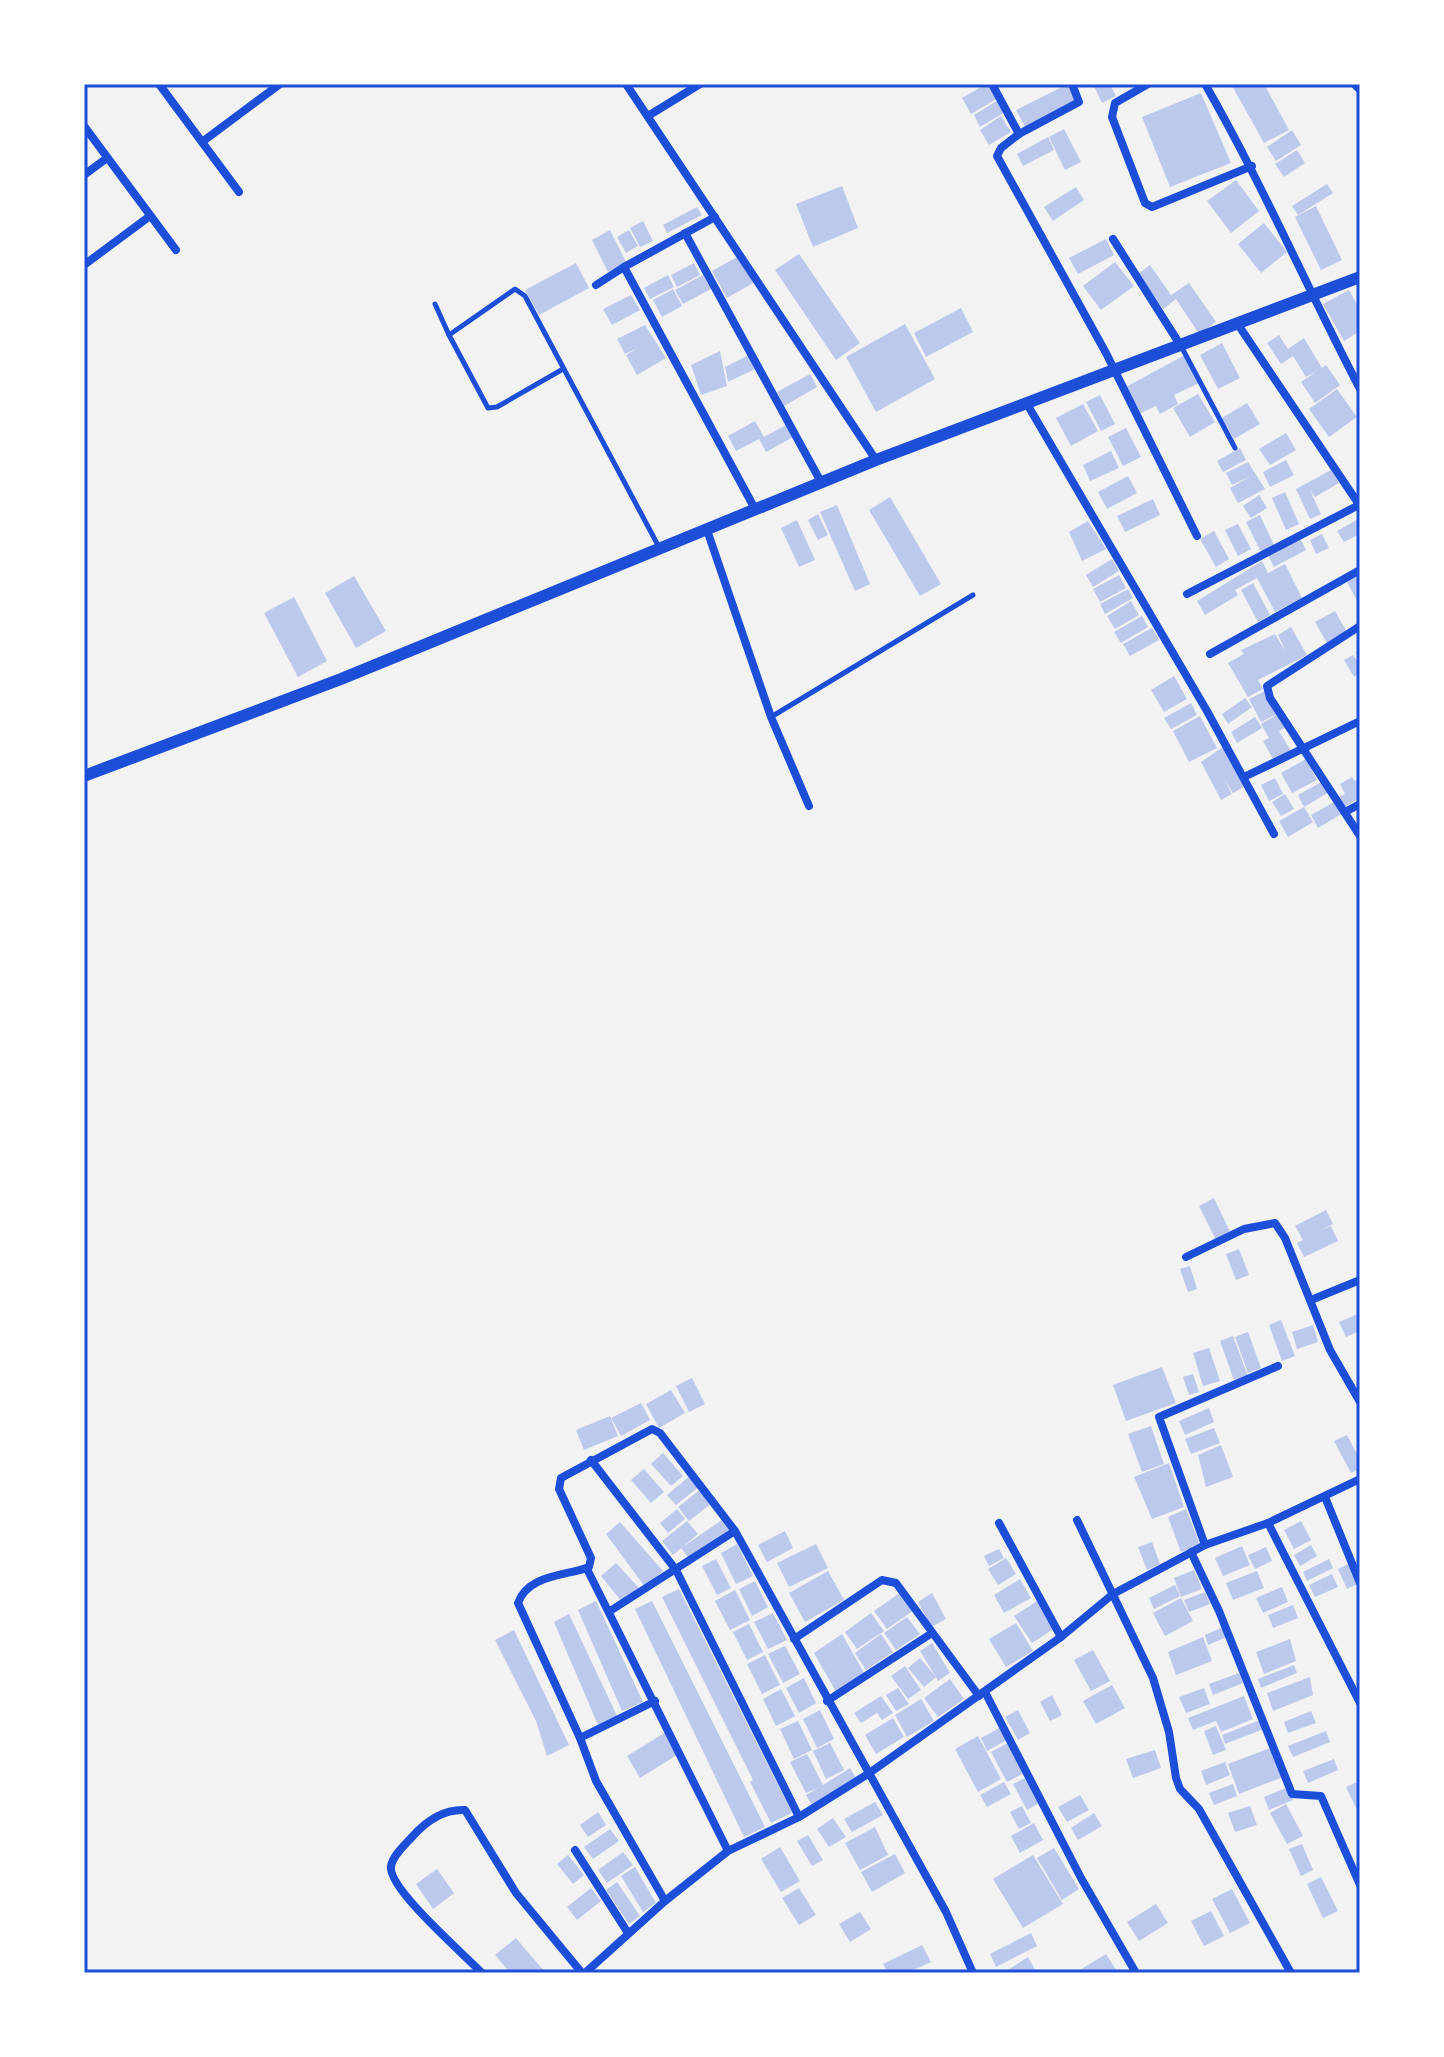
<svg xmlns="http://www.w3.org/2000/svg" width="1444" height="2057" viewBox="0 0 1444 2057" font-family="'Exo 2',sans-serif">
<style>
.building{fill:#bdc9ec}
.lines{fill:none;stroke-linecap:round;stroke-linejoin:round}
.service{stroke:#1d4ed8;stroke-width:5}
.minor{stroke:#1d4ed8;stroke-width:8}
.tertiary{stroke:#1d4ed8;stroke-width:12}
.neatline{fill:none;stroke:#1d4ed8;stroke-width:3}
</style>
<rect width="100%" height="100%" fill="#f2f2f2"/>
<g class="building">
<polygon points="986,84 990,84 998,98 971,114 962,98"/>
<polygon points="1068,84 1077,100 1025,127 1016,110"/>
<polygon points="1093,84 1110,84 1116,96 1102,103"/>
<polygon points="1231,84 1264,84 1289,130 1264,143"/>
<polygon points="1201,93 1231,163 1170,187 1142,117"/>
<polygon points="998,100 1005,112 980,127 974,115"/>
<polygon points="1001,116 1011,132 989,145 980,130"/>
<polygon points="1064,129 1081,162 1065,170 1049,137"/>
<polygon points="1292,130 1301,145 1276,161 1267,147"/>
<polygon points="1048,137 1054,150 1023,166 1017,154"/>
<polygon points="1297,150 1305,163 1284,177 1275,164"/>
<polygon points="1236,180 1259,211 1231,233 1207,201"/>
<polygon points="1327,184 1333,193 1298,215 1292,206"/>
<polygon points="842,186 858,228 813,247 796,204"/>
<polygon points="1076,187 1084,200 1053,221 1044,207"/>
<polygon points="1316,206 1342,260 1321,270 1295,217"/>
<polygon points="697,207 702,215 667,233 663,225"/>
<polygon points="643,221 653,241 640,247 630,228"/>
<polygon points="1264,223 1287,252 1261,273 1238,244"/>
<polygon points="610,230 626,262 608,272 592,240"/>
<polygon points="629,230 638,246 626,253 617,237"/>
<polygon points="1106,239 1114,255 1078,274 1069,258"/>
<polygon points="799,254 860,343 836,360 775,270"/>
<polygon points="739,256 753,283 727,298 712,271"/>
<polygon points="1115,262 1134,286 1101,310 1083,286"/>
<polygon points="576,263 589,288 539,315 525,290"/>
<polygon points="694,263 700,275 677,287 671,275"/>
<polygon points="1150,265 1171,295 1189,283 1216,322 1199,334 1176,299 1163,309 1138,274"/>
<polygon points="668,275 674,287 650,299 644,288"/>
<polygon points="703,275 711,289 683,304 675,290"/>
<polygon points="673,289 682,306 662,317 653,300"/>
<polygon points="1349,290 1360,310 1360,331 1344,341 1323,304"/>
<polygon points="631,295 640,310 612,325 603,309"/>
<polygon points="961,308 973,332 926,357 914,333"/>
<polygon points="905,324 935,379 876,412 846,357"/>
<polygon points="645,325 666,358 637,375 626,355 638,348 625,354 617,339"/>
<polygon points="1279,335 1288,349 1304,338 1322,368 1326,365 1340,385 1315,403 1301,382 1317,371 1306,377 1293,356 1281,364 1267,343"/>
<polygon points="1222,343 1240,378 1218,389 1200,355"/>
<polygon points="720,351 727,386 701,395 691,365"/>
<polygon points="749,355 755,369 728,382 725,367"/>
<polygon points="1185,355 1199,383 1174,395 1178,404 1160,414 1156,406 1137,415 1124,388"/>
<polygon points="810,374 817,387 784,406 777,392"/>
<polygon points="1337,389 1357,417 1329,437 1309,409"/>
<polygon points="1198,394 1215,422 1190,437 1173,408"/>
<polygon points="1100,395 1115,424 1101,431 1086,402"/>
<polygon points="1247,403 1260,424 1234,439 1222,418"/>
<polygon points="1083,404 1098,431 1071,446 1056,418"/>
<polygon points="755,421 764,437 786,425 793,437 766,452 759,439 736,451 728,436"/>
<polygon points="1126,428 1141,457 1123,466 1108,437"/>
<polygon points="1286,433 1296,450 1270,465 1259,449"/>
<polygon points="1240,448 1246,460 1223,472 1217,461"/>
<polygon points="1111,451 1119,468 1090,481 1083,465"/>
<polygon points="1286,460 1294,475 1270,487 1263,472"/>
<polygon points="1248,462 1265,489 1238,503 1230,488 1251,476 1232,485 1226,473"/>
<polygon points="1331,470 1339,483 1315,497 1310,490 1321,514 1310,519 1296,489"/>
<polygon points="1128,476 1137,493 1107,509 1098,492"/>
<polygon points="1285,492 1299,524 1286,530 1272,498"/>
<polygon points="1259,495 1267,508 1251,518 1243,506"/>
<polygon points="890,497 941,584 920,596 869,510"/>
<polygon points="1153,499 1160,515 1125,532 1117,516"/>
<polygon points="837,505 870,584 855,591 820,512"/>
<polygon points="818,514 828,535 818,540 808,520"/>
<polygon points="1260,515 1274,545 1261,552 1246,522"/>
<polygon points="1360,518 1360,534 1344,542 1337,531"/>
<polygon points="797,520 815,560 799,567 781,528"/>
<polygon points="1088,521 1106,549 1082,561 1069,532"/>
<polygon points="1238,524 1251,549 1238,556 1225,530"/>
<polygon points="1214,531 1229,559 1216,567 1200,539"/>
<polygon points="1322,534 1329,548 1316,554 1310,540"/>
<polygon points="1300,538 1306,550 1274,567 1268,555"/>
<polygon points="1112,559 1119,571 1093,587 1086,575"/>
<polygon points="1262,561 1268,573 1285,564 1302,598 1275,612 1257,578 1235,590 1238,595 1205,615 1197,601"/>
<polygon points="1119,575 1126,588 1100,602 1093,589"/>
<polygon points="1360,575 1360,606 1347,582"/>
<polygon points="354,576 386,631 356,648 325,593"/>
<polygon points="1253,583 1270,615 1258,622 1241,590"/>
<polygon points="1128,589 1133,598 1105,614 1100,604"/>
<polygon points="294,597 327,661 298,677 264,613"/>
<polygon points="1131,601 1139,615 1115,629 1107,616"/>
<polygon points="1335,611 1348,634 1328,645 1315,622"/>
<polygon points="1142,616 1148,627 1121,643 1114,632"/>
<polygon points="1291,627 1307,655 1258,680 1263,689 1248,697 1228,663 1244,654 1241,650 1275,634 1286,652 1278,635"/>
<polygon points="1152,628 1159,640 1130,656 1123,644"/>
<polygon points="1353,655 1360,665 1360,673 1354,677 1344,660"/>
<polygon points="1174,676 1187,699 1164,712 1151,690"/>
<polygon points="1265,691 1277,714 1261,722 1249,699"/>
<polygon points="1245,698 1252,707 1228,724 1222,714"/>
<polygon points="1191,703 1197,715 1171,729 1164,718"/>
<polygon points="1278,714 1286,727 1279,731 1291,751 1274,761 1263,741 1269,738 1261,724"/>
<polygon points="1200,716 1217,748 1189,762 1173,731"/>
<polygon points="1255,717 1262,728 1237,743 1231,732"/>
<polygon points="1226,745 1247,785 1233,793 1224,779 1232,794 1221,800 1201,762"/>
<polygon points="1306,759 1317,780 1292,793 1281,773"/>
<polygon points="1352,777 1355,781 1360,778 1360,798 1344,807 1339,797 1345,794 1340,784"/>
<polygon points="1275,778 1283,794 1269,801 1261,785"/>
<polygon points="1323,781 1329,792 1304,807 1298,795"/>
<polygon points="1285,794 1294,809 1281,816 1272,802"/>
<polygon points="1336,801 1343,813 1318,828 1311,815"/>
<polygon points="1304,807 1313,822 1288,837 1279,821"/>
<polygon points="1214,1198 1231,1234 1217,1242 1199,1206"/>
<polygon points="1326,1210 1333,1224 1321,1230 1331,1226 1338,1241 1304,1257 1297,1243 1303,1240 1295,1226"/>
<polygon points="1239,1249 1249,1275 1236,1280 1226,1254"/>
<polygon points="1190,1266 1197,1289 1188,1292 1180,1269"/>
<polygon points="1360,1313 1360,1331 1346,1337 1339,1322"/>
<polygon points="1281,1320 1295,1356 1282,1361 1269,1325"/>
<polygon points="1313,1325 1318,1342 1297,1349 1292,1332"/>
<polygon points="1248,1332 1261,1368 1248,1373 1235,1337"/>
<polygon points="1233,1336 1248,1376 1234,1380 1220,1341"/>
<polygon points="1209,1348 1220,1381 1203,1386 1193,1353"/>
<polygon points="1162,1367 1176,1403 1126,1421 1113,1385"/>
<polygon points="1193,1374 1199,1392 1189,1395 1183,1377"/>
<polygon points="692,1378 705,1404 689,1412 676,1386"/>
<polygon points="671,1390 685,1413 659,1428 646,1404"/>
<polygon points="641,1403 650,1420 621,1436 611,1418"/>
<polygon points="1209,1408 1214,1422 1185,1435 1179,1421"/>
<polygon points="610,1416 618,1436 584,1450 576,1430"/>
<polygon points="1151,1426 1164,1464 1142,1472 1128,1434"/>
<polygon points="1214,1428 1220,1443 1191,1454 1185,1439"/>
<polygon points="1347,1435 1360,1460 1360,1469 1351,1473 1334,1441"/>
<polygon points="1221,1445 1233,1477 1206,1487 1198,1455"/>
<polygon points="663,1453 683,1476 671,1486 651,1464"/>
<polygon points="1169,1463 1184,1507 1152,1519 1134,1477"/>
<polygon points="644,1469 664,1492 651,1503 631,1480"/>
<polygon points="691,1475 700,1486 676,1505 667,1495"/>
<polygon points="701,1489 712,1503 689,1521 678,1507"/>
<polygon points="677,1509 685,1519 668,1533 660,1523"/>
<polygon points="1186,1509 1200,1545 1181,1552 1168,1517"/>
<polygon points="722,1520 731,1532 690,1560 681,1548"/>
<polygon points="687,1521 698,1534 673,1555 662,1541"/>
<polygon points="1301,1521 1311,1540 1294,1549 1284,1530"/>
<polygon points="620,1522 663,1571 645,1587 606,1534"/>
<polygon points="785,1531 793,1548 767,1562 758,1545"/>
<polygon points="1152,1542 1160,1564 1147,1570 1138,1547"/>
<polygon points="737,1544 753,1576 736,1584 721,1553"/>
<polygon points="816,1544 828,1568 789,1587 777,1563"/>
<polygon points="1311,1545 1317,1556 1300,1566 1294,1555"/>
<polygon points="1242,1546 1250,1565 1223,1576 1215,1558"/>
<polygon points="1266,1547 1272,1561 1255,1569 1248,1555"/>
<polygon points="999,1549 1004,1558 989,1566 984,1556"/>
<polygon points="1006,1558 1016,1574 998,1585 988,1569"/>
<polygon points="716,1559 731,1588 717,1595 702,1566"/>
<polygon points="1329,1559 1333,1568 1307,1581 1303,1572"/>
<polygon points="616,1563 639,1588 622,1602 601,1576"/>
<polygon points="1350,1563 1360,1583 1347,1589 1338,1569"/>
<polygon points="1194,1570 1202,1589 1181,1597 1174,1578"/>
<polygon points="828,1571 844,1600 805,1622 789,1593"/>
<polygon points="1257,1571 1264,1588 1233,1600 1226,1583"/>
<polygon points="1332,1574 1338,1587 1315,1597 1309,1585"/>
<polygon points="1020,1579 1031,1598 1004,1613 994,1595"/>
<polygon points="755,1581 768,1607 752,1616 739,1589"/>
<polygon points="1175,1585 1180,1596 1154,1609 1149,1598"/>
<polygon points="1282,1587 1288,1602 1263,1613 1256,1598"/>
<polygon points="679,1589 792,1813 771,1823 750,1782 753,1780 662,1597"/>
<polygon points="735,1590 750,1620 730,1630 715,1601"/>
<polygon points="901,1592 914,1610 887,1629 874,1611"/>
<polygon points="1205,1592 1210,1604 1189,1612 1184,1600"/>
<polygon points="932,1593 946,1619 931,1627 918,1602"/>
<polygon points="1181,1598 1193,1621 1165,1636 1153,1613"/>
<polygon points="596,1601 643,1702 622,1711 578,1610"/>
<polygon points="652,1601 765,1827 744,1837 635,1609"/>
<polygon points="1037,1601 1055,1628 1032,1643 1014,1616"/>
<polygon points="1293,1605 1298,1618 1273,1628 1268,1615"/>
<polygon points="773,1613 787,1640 768,1649 754,1622"/>
<polygon points="871,1613 884,1631 857,1649 845,1632"/>
<polygon points="569,1614 617,1716 598,1725 554,1622"/>
<polygon points="907,1617 920,1634 896,1650 884,1633"/>
<polygon points="1016,1623 1033,1651 1006,1667 989,1639"/>
<polygon points="749,1624 763,1652 747,1660 733,1632"/>
<polygon points="1225,1626 1229,1636 1208,1645 1205,1635"/>
<polygon points="514,1630 569,1745 547,1756 536,1721 495,1640"/>
<polygon points="842,1634 864,1673 836,1692 814,1653"/>
<polygon points="881,1634 893,1652 866,1670 855,1653"/>
<polygon points="1203,1637 1212,1661 1176,1675 1168,1652"/>
<polygon points="1290,1639 1296,1661 1264,1674 1256,1652"/>
<polygon points="932,1643 950,1673 938,1681 936,1677 924,1687 908,1668 920,1658 936,1677 920,1651"/>
<polygon points="785,1646 800,1674 783,1683 768,1654"/>
<polygon points="1093,1650 1110,1681 1091,1691 1074,1660"/>
<polygon points="765,1655 780,1685 762,1694 747,1664"/>
<polygon points="1294,1665 1297,1673 1261,1688 1258,1679"/>
<polygon points="905,1666 921,1690 908,1699 891,1676"/>
<polygon points="1239,1673 1243,1683 1213,1695 1209,1684"/>
<polygon points="1310,1677 1313,1695 1273,1711 1267,1693"/>
<polygon points="804,1678 816,1703 799,1713 786,1688"/>
<polygon points="950,1679 964,1699 938,1717 924,1698"/>
<polygon points="1112,1685 1125,1708 1096,1724 1083,1701"/>
<polygon points="898,1688 909,1704 896,1711 886,1695"/>
<polygon points="1204,1688 1210,1704 1186,1713 1179,1697"/>
<polygon points="781,1689 795,1716 776,1726 763,1699"/>
<polygon points="1052,1695 1062,1715 1050,1721 1040,1702"/>
<polygon points="881,1696 893,1713 882,1720 877,1713 861,1723 854,1713"/>
<polygon points="1244,1696 1253,1719 1221,1732 1216,1721 1193,1730 1188,1718"/>
<polygon points="921,1699 934,1721 907,1737 895,1715"/>
<polygon points="820,1710 834,1739 817,1748 803,1719"/>
<polygon points="1018,1710 1030,1733 1018,1740 1005,1717"/>
<polygon points="1311,1711 1316,1723 1288,1733 1284,1722"/>
<polygon points="893,1718 904,1737 876,1754 865,1735"/>
<polygon points="1260,1720 1264,1729 1225,1744 1222,1735"/>
<polygon points="798,1721 812,1750 794,1759 780,1729"/>
<polygon points="1216,1726 1226,1750 1213,1755 1204,1731"/>
<polygon points="1001,1727 1007,1740 987,1751 981,1738"/>
<polygon points="1326,1731 1330,1742 1293,1757 1288,1746"/>
<polygon points="666,1732 680,1753 640,1778 627,1756"/>
<polygon points="978,1736 1001,1779 978,1792 955,1749"/>
<polygon points="830,1743 844,1770 826,1779 813,1751"/>
<polygon points="1008,1743 1024,1773 1007,1782 991,1752"/>
<polygon points="1270,1748 1283,1777 1239,1794 1228,1764"/>
<polygon points="1155,1750 1161,1768 1133,1778 1126,1759"/>
<polygon points="807,1754 823,1785 850,1768 857,1780 813,1807 806,1795 818,1788 806,1793 790,1762"/>
<polygon points="1334,1759 1338,1770 1308,1783 1303,1771"/>
<polygon points="1225,1762 1230,1775 1206,1785 1201,1771"/>
<polygon points="1027,1777 1041,1802 1027,1810 1013,1784"/>
<polygon points="1360,1781 1360,1809 1357,1810 1346,1787"/>
<polygon points="1004,1782 1011,1794 987,1807 980,1795"/>
<polygon points="1233,1784 1237,1796 1214,1805 1209,1793"/>
<polygon points="1288,1787 1293,1800 1269,1810 1264,1797"/>
<polygon points="1080,1795 1089,1810 1067,1822 1058,1807"/>
<polygon points="875,1802 883,1815 852,1832 844,1819"/>
<polygon points="1286,1804 1303,1836 1287,1844 1270,1813"/>
<polygon points="1022,1806 1031,1823 1019,1829 1010,1812"/>
<polygon points="1250,1806 1257,1825 1235,1832 1228,1813"/>
<polygon points="598,1812 606,1825 588,1837 580,1825"/>
<polygon points="1094,1813 1102,1826 1078,1840 1071,1828"/>
<polygon points="833,1818 846,1837 829,1847 817,1829"/>
<polygon points="1034,1823 1043,1840 1020,1853 1011,1836"/>
<polygon points="875,1827 888,1855 860,1870 845,1843"/>
<polygon points="610,1829 619,1841 593,1859 584,1847"/>
<polygon points="808,1835 823,1860 812,1866 797,1841"/>
<polygon points="1302,1844 1313,1870 1301,1876 1289,1849"/>
<polygon points="780,1847 800,1881 781,1892 761,1859"/>
<polygon points="1054,1848 1079,1889 1062,1900 1037,1858"/>
<polygon points="623,1852 633,1865 607,1883 598,1870"/>
<polygon points="895,1854 905,1873 872,1892 861,1872"/>
<polygon points="568,1855 584,1875 573,1884 557,1864"/>
<polygon points="1033,1855 1063,1904 1023,1928 993,1879"/>
<polygon points="635,1867 656,1903 643,1912 621,1876"/>
<polygon points="437,1869 454,1893 433,1909 416,1884"/>
<polygon points="1321,1877 1338,1911 1323,1918 1307,1884"/>
<polygon points="617,1882 640,1916 629,1924 606,1890"/>
<polygon points="591,1888 601,1901 577,1920 567,1907"/>
<polygon points="799,1888 816,1915 799,1925 782,1898"/>
<polygon points="1232,1889 1250,1923 1230,1933 1212,1899"/>
<polygon points="1156,1904 1168,1923 1139,1941 1127,1922"/>
<polygon points="1211,1911 1224,1936 1204,1946 1191,1921"/>
<polygon points="860,1912 871,1929 850,1942 839,1924"/>
<polygon points="1031,1933 1037,1946 996,1967 990,1954"/>
<polygon points="516,1938 525,1949 546,1973 510,1973 495,1955"/>
<polygon points="922,1945 931,1962 907,1973 888,1973 883,1964"/>
<polygon points="1106,1954 1118,1973 1075,1973"/>
<polygon points="1028,1957 1037,1973 1003,1973"/>
</g>
<g class="lines">
<g class="service">
<polyline points="435,304 449,335 515,289 525,296 660,549"/>
<polyline points="449,335 488,408 497,407 563,369"/>
<polyline points="1181,346 1235,448"/>
<polyline points="771,717 973,595"/>
</g>
<g class="minor">
<polyline points="159,84 239,192"/>
<polyline points="626,84 876,460"/>
<polyline points="992,84 1019,134 1001,148 997,156 1106,353 1197,536"/>
<polyline points="1148,84 1115,103 1112,117 1145,203 1152,207 1252,166"/>
<path d="M 1205,84 C 1262,183 1307,288 1360,389"/>
<polyline points="1354,84 1360,90"/>
<polyline points="648,116 700,84"/>
<polyline points="84,126 176,250"/>
<polyline points="1019,134 1079,102 1072,84"/>
<polyline points="202,142 280,84"/>
<polyline points="84,175 107,158"/>
<polyline points="715,217 624,267 755,509"/>
<polyline points="685,233 821,482"/>
<polyline points="1113,239 1179,343"/>
<polyline points="84,265 150,216"/>
<polyline points="596,285 624,267"/>
<polyline points="1237,323 1360,506"/>
<polyline points="1027,404 1207,711 1274,834"/>
<polyline points="707,530 771,717 809,806"/>
<polyline points="1187,594 1359,505"/>
<polyline points="1360,626 1267,686 1270,698 1360,836"/>
<polyline points="1210,654 1360,570"/>
<polyline points="1244,777 1360,721"/>
<polyline points="1345,812 1360,804"/>
<polyline points="1186,1257 1244,1229 1275,1223 1285,1238 1330,1350 1360,1402"/>
<polyline points="1311,1300 1360,1280"/>
<polyline points="591,1460 676,1570 799,1817"/>
<polyline points="1325,1497 1360,1583"/>
<polyline points="1077,1520 1153,1678 1169,1732 1176,1778 1180,1789 1199,1809 1291,1973"/>
<polyline points="999,1523 1061,1637"/>
<polyline points="1268,1523 1360,1703"/>
<polyline points="1205,1545 1159,1417 1278,1366"/>
<polyline points="1191,1552 1219,1611 1292,1794 1321,1796 1360,1885"/>
<polyline points="587,1569 728,1851"/>
<polyline points="610,1611 735,1531"/>
<polyline points="794,1639 882,1580 896,1583 979,1696"/>
<polyline points="985,1692 1081,1878 1136,1973"/>
<polyline points="827,1701 932,1633"/>
<polyline points="580,1738 655,1701"/>
<polyline points="575,1850 628,1933"/>
<path d="M 665,1901 L 596,1781 L 580,1738 L 518,1603 C 528,1574 567,1576 589,1567 L 591,1558 L 559,1489 L 561,1478 L 652,1429 L 660,1433 L 735,1531 L 946,1912 L 973,1973"/>
<path d="M 482,1973 C 465,1955 387,1888 391,1866 C 393,1855 405,1845 412,1837 C 426,1821 444,1809 465,1810 L 516,1893 L 582,1973"/>
<polyline points="585,1973 665,1901 728,1851 799,1817 868,1774 1061,1637 1113,1594 1205,1545 1268,1523 1360,1479"/>
</g>
<polyline class="tertiary" points="84,776 341,679 876,460 1360,277"/>
</g>
<rect width="1444" height="2057" fill="none" stroke="#ffffff" stroke-width="172"/>
<rect x="86" y="86" width="1272" height="1885" class="neatline"/>
</svg>
